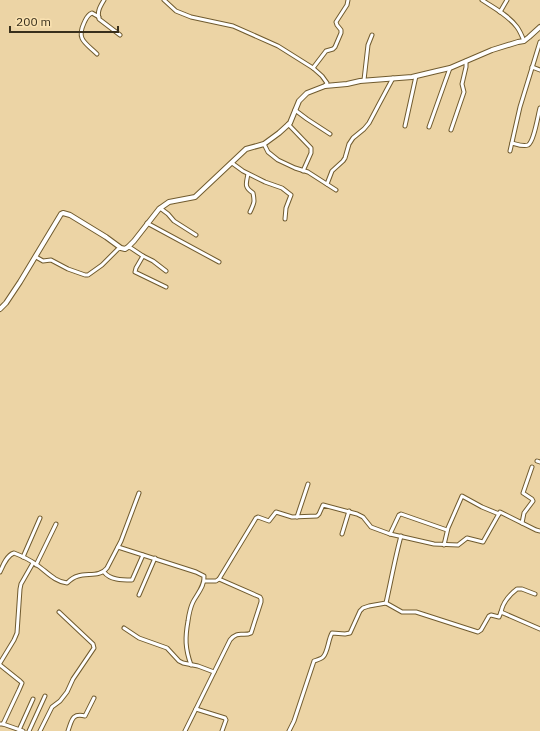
<svg xmlns="http://www.w3.org/2000/svg" width="540" height="731" viewBox="0 0 540 731" font-family="'IBM Plex Sans',sans-serif">
<style>
.lines{fill:none;stroke-linecap:round;stroke-linejoin:round}
.minor-casing{stroke:#705b2f;stroke-width:5}
.tertiary-casing{stroke:#705b2f;stroke-width:6}
.minor{stroke:#fff;stroke-width:3}
.tertiary{stroke:#fff;stroke-width:4}
</style>
<rect width="100%" height="100%" fill="#ecd4a5"/>
<g class="lines">
<defs>
<g id="minor">
<path d="M 104,0 C 100,7 97,11 99,19 L 120,35"/>
<polyline points="164,0 176,11 191,17 233,26 278,46 313,68 322,76 327,83 325,86"/>
<path d="M 482,0 C 494,8 508,15 517,27 C 520,31 522,36 524,41"/>
<polyline points="500,12 507,0"/>
<path d="M 97,54 C 86,43 76,40 84,23 C 86,19 87,15 92,13 L 99,17"/>
<polyline points="532,67 540,70"/>
<polyline points="313,68 326,51 333,49 335,47 341,33 341,30 337,25 336,22 347,5 348,0"/>
<polyline points="364,80 368,45 372,35"/>
<polyline points="295,110 307,119 330,134"/>
<polyline points="288,124 311,148 311,153 303,171"/>
<polyline points="405,126 416,76"/>
<polyline points="429,127 450,68"/>
<polyline points="451,130 464,92 462,84 466,67 466,61"/>
<path d="M 512,143 C 516,144 523,147 528,145 C 534,142 538,115 540,108"/>
<polyline points="264,144 268,152 278,160 295,168 308,172 336,190"/>
<polyline points="510,151 520,107 540,42"/>
<polyline points="232,163 243,171 265,182 282,188 291,195 286,208 285,219"/>
<path d="M 248,174 C 246,184 244,187 253,193 C 255,203 254,203 250,212"/>
<polyline points="327,184 332,171 343,161 345,158 349,144 353,138 364,129 369,123 378,106 393,78"/>
<polyline points="160,208 168,214 174,221 196,235"/>
<polyline points="147,223 219,262"/>
<polyline points="128,247 131,248 143,256 153,261 166,271"/>
<polyline points="143,256 136,268 135,272 166,287"/>
<polyline points="36,257 43,261 51,260 68,269 85,275 88,275 102,265 118,249 121,248"/>
<polyline points="537,461 540,462"/>
<polyline points="297,517 308,484"/>
<polyline points="522,523 524,513 533,501 532,499 523,493 532,467"/>
<polyline points="342,534 349,511"/>
<polyline points="390,534 399,515 401,514 447,530"/>
<polyline points="444,545 448,528 462,496 482,507 499,514"/>
<path d="M 118,547 L 196,572 L 204,576 C 205,586 197,594 193,602 C 190,608 189,614 188,621 C 185,638 185,648 191,665"/>
<polyline points="23,557 40,518"/>
<polyline points="36,565 56,524"/>
<path d="M 0,572 C 3,565 7,555 14,553 C 22,556 30,560 37,565 C 46,571 55,582 67,583 C 70,580 74,577 78,576 C 88,573 100,577 107,568 L 121,541 L 139,493"/>
<path d="M 104,572 C 110,580 122,580 132,580 L 143,555"/>
<polyline points="204,581 216,581 219,579 256,518 258,517 269,521 276,512 292,517 317,516 319,514 323,505 357,514 363,517 371,527 390,534 434,544 458,545 467,538 483,542 500,512 536,530 540,531"/>
<polyline points="139,595 155,558"/>
<path d="M 386,603 C 391,581 395,558 401,536"/>
<path d="M 501,612 C 503,602 509,595 517,589 L 522,589 L 535,594"/>
<polyline points="124,628 139,638 167,648 179,661 183,663 198,666 214,672"/>
<polyline points="0,663 14,640 17,633 20,589 21,584 33,563"/>
<polyline points="0,665 20,681 22,683 19,690 3,724"/>
<polyline points="196,709 225,718 226,720 222,731"/>
<polyline points="0,724 3,724 23,731"/>
<polyline points="19,730 33,699"/>
<polyline points="29,731 45,696"/>
<polyline points="40,731 52,707 60,701 67,692 73,679 94,648 93,644 59,612"/>
<path d="M 68,731 C 72,720 72,713 85,716 L 94,698"/>
<path d="M 185,731 L 230,640 C 238,630 243,637 251,633 L 261,602 L 261,599 L 260,597 L 219,579"/>
<path d="M 289,731 L 294,721 L 314,661 C 317,660 321,659 323,657 C 328,652 328,640 332,633 L 345,634 L 350,633 L 360,611 L 363,608 L 369,606 L 386,603 L 402,612 L 416,612 L 478,632 L 481,630 L 489,616 L 491,615 L 499,617 L 501,612 L 540,629"/>
</g>
<polyline id="tertiary" points="0,309 6,303 20,282 61,214 63,213 70,215 106,237 121,248 125,249 128,247 134,241 159,209 169,202 195,197 246,149 264,144 279,133 290,123 299,101 307,93 325,86 347,84 360,81 412,77 437,71 450,68 492,50 518,42 524,41 529,37 540,27"/>
</defs>
<use href="#minor" class="minor-casing"/>
<use href="#tertiary" class="tertiary-casing"/>
<use href="#minor" class="minor"/>
<use href="#tertiary" class="tertiary"/>
</g>
<path d="M10 26v6h108v-6" fill="none" stroke="#382f1c" stroke-width="2"/>
<text x="16" y="26" font-size="12" fill="#382f1c" stroke="#f9e1b1" stroke-width="3" paint-order="stroke">200 m</text>
</svg>
